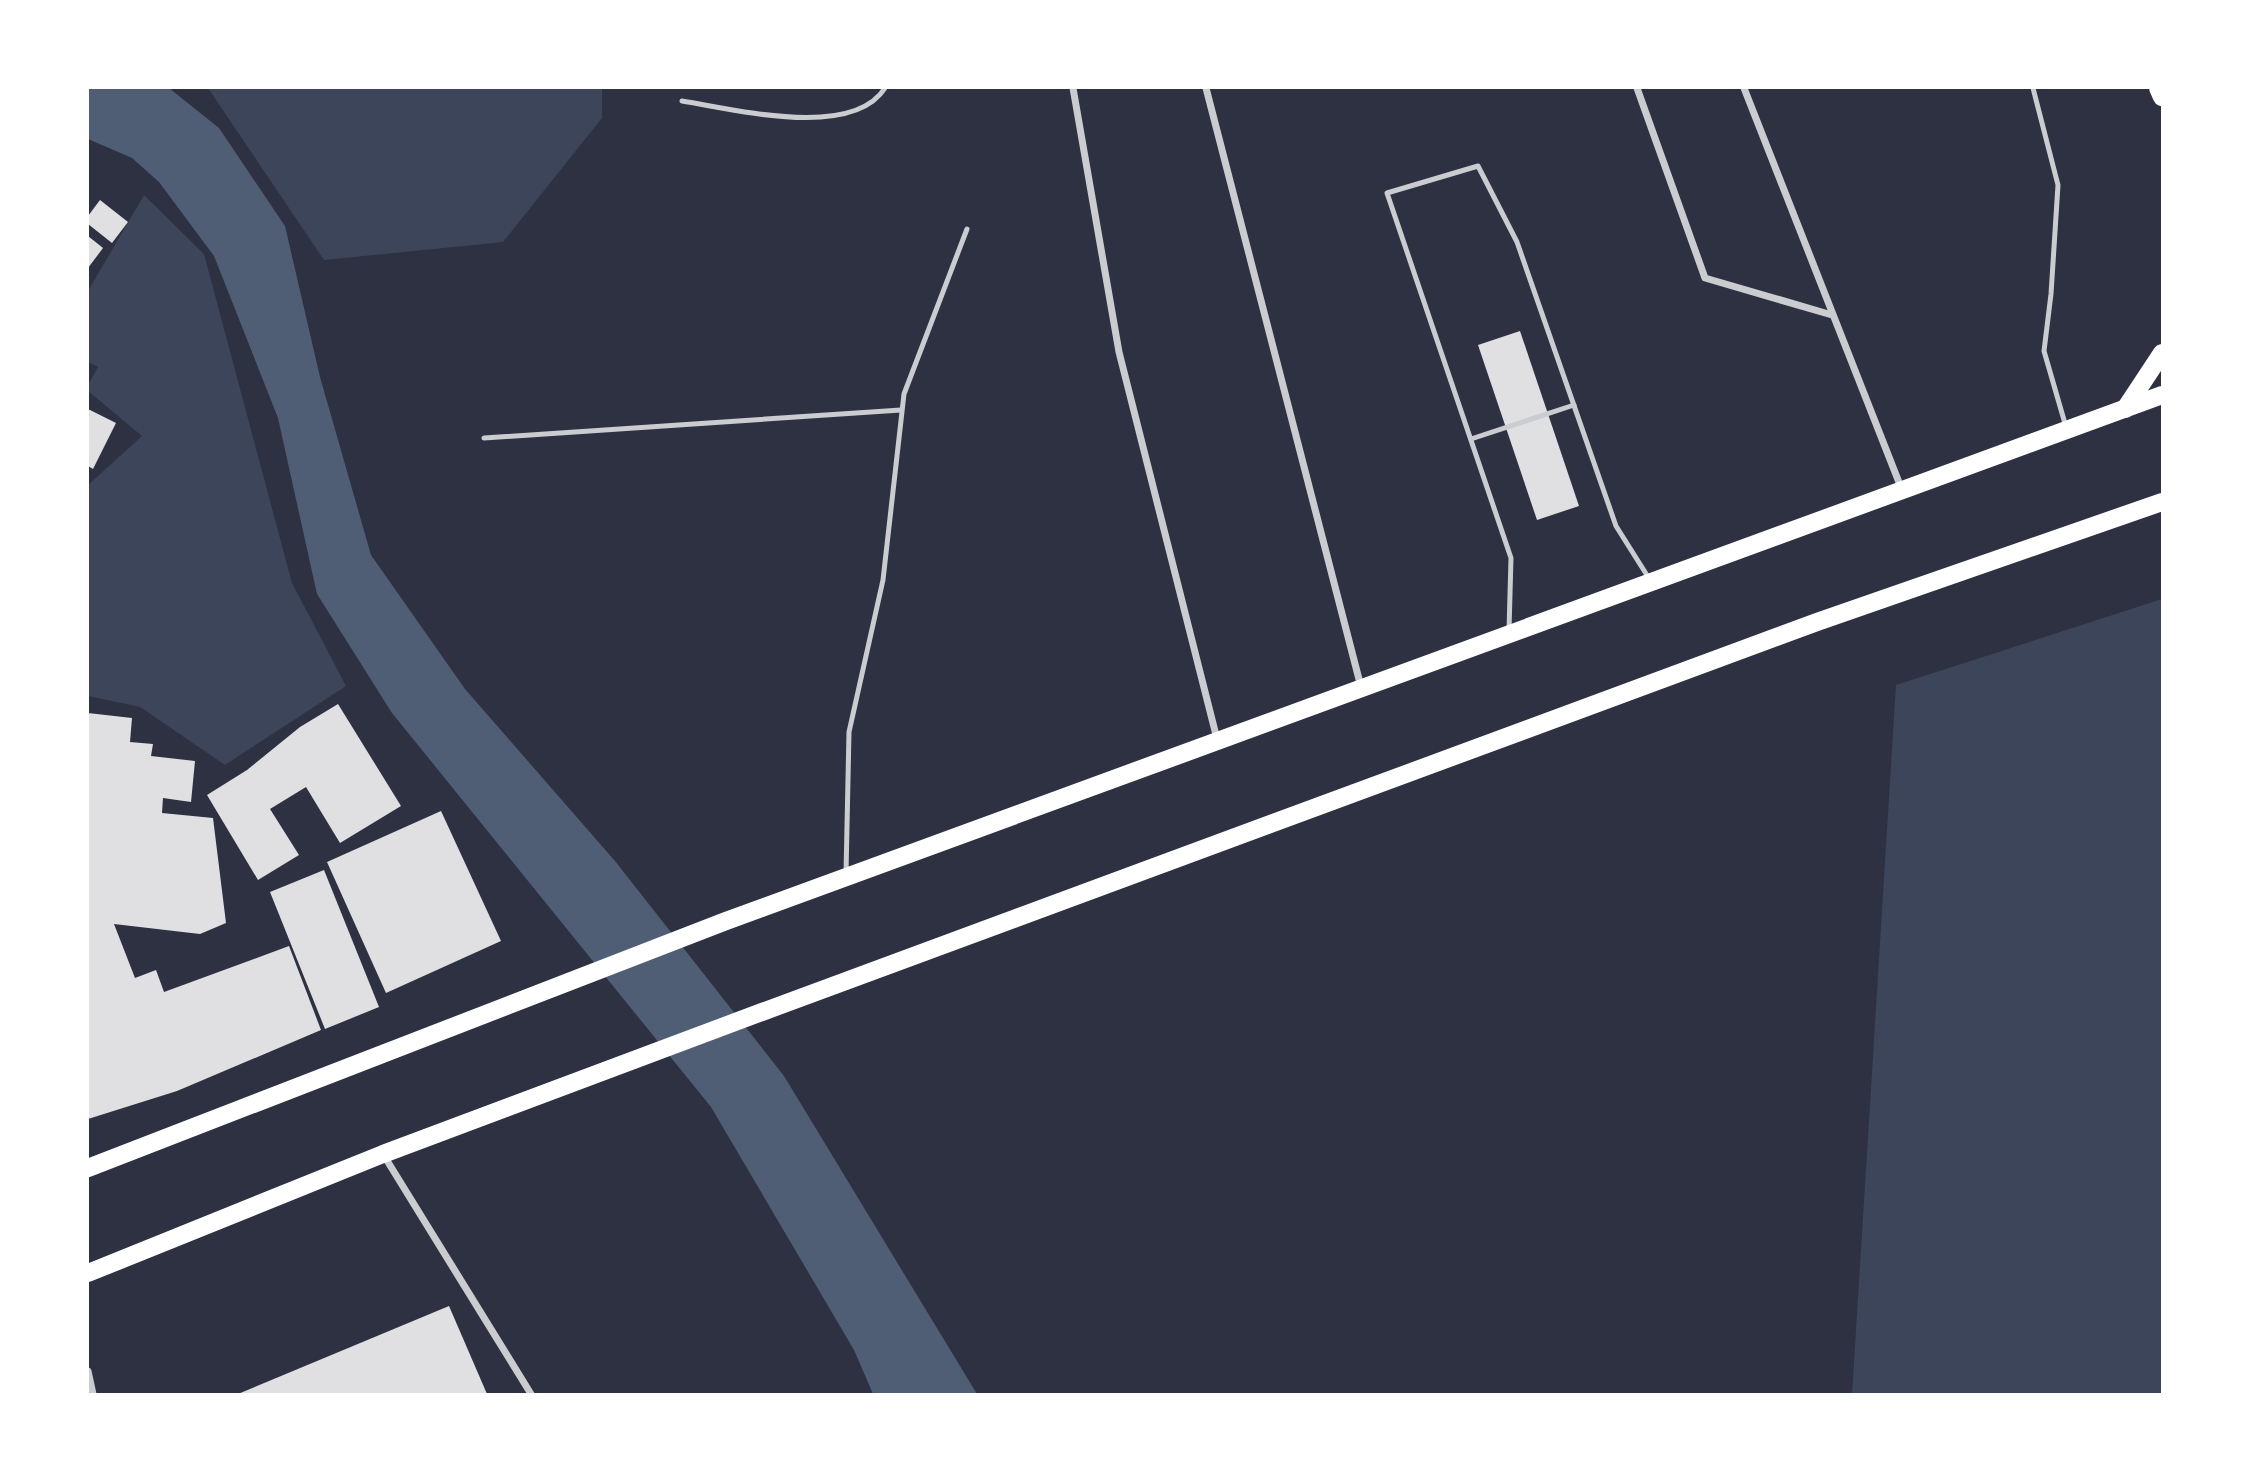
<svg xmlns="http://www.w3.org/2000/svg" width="2250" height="1482" viewBox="0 0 2250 1482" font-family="'Work Sans',sans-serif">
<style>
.green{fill:#3c4559}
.water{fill:#4f5d75}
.building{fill:#e0e0e3}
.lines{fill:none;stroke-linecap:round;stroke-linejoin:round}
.service{stroke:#caccd0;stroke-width:5}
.minor{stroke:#caccd0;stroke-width:7}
.primary{stroke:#fff;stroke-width:18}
</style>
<rect width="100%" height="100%" fill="#2d3142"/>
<g class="green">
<polygon points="208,88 602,88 602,118 503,242 324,260"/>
<polygon points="144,195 204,254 292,583 346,686 225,765 140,707 88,696 88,485 142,436 88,391 88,385 98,367 88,362 88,291"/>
<polygon points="2162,599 2162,1394 1852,1394 1896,685"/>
</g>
<polygon class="water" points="88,88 169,88 219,128 285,226 320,377 371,555 465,689 615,861 784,1076 977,1394 873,1394 854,1350 711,1107 392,713 317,594 278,418 214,256 159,182 132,158 88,139"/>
<g class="building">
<polygon points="100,200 128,222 112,243 88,224 88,216"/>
<polygon points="88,236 103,248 88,268"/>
<polygon points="1520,331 1579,506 1537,520 1478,345"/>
<polygon points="88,409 116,423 93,469 88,466"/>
<polygon points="338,704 401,806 340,843 306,787 270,809 299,855 258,880 207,795 247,770 300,727"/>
<polygon points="88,713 132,718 130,742 153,744 151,756 195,761 191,802 163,798 162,813 213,818 226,923 200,934 114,924 135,978 156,970 164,992 289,946 321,1030 177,1091 88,1119"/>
<polygon points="441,811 501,941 386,993 327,862"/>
<polygon points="324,870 379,1007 325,1029 270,892"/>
<polygon points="449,1306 487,1394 238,1394"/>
</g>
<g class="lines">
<g class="service">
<polyline points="2033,88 2058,185 2051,294 2044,351 2066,427"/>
<path d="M 682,101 C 733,109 852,140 885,88"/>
<polyline points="484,438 901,410"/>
<polyline points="1471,439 1574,405"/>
<polyline points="1509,630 1511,558 1387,193 1478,166 1517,242 1616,526 1650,580"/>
<polyline points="846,874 849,732 883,580 904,394 967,229"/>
</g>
<g class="minor">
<polyline points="1073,88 1119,352 1217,739"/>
<polyline points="1206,88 1361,687"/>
<polyline points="1637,88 1705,278 1832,315"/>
<polyline points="1744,88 1902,490"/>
<polyline points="383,1154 531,1394"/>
<polyline points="88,1371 93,1394"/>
</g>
<g class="primary">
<polyline points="2158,88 2162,97"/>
<polyline points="2125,409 2162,353"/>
<polyline points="88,1168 726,921 2162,395"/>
<polyline points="88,1273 383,1154 762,1012 1817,622 2162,502"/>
</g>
</g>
<rect width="2250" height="1482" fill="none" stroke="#ffffff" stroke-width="178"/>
</svg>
